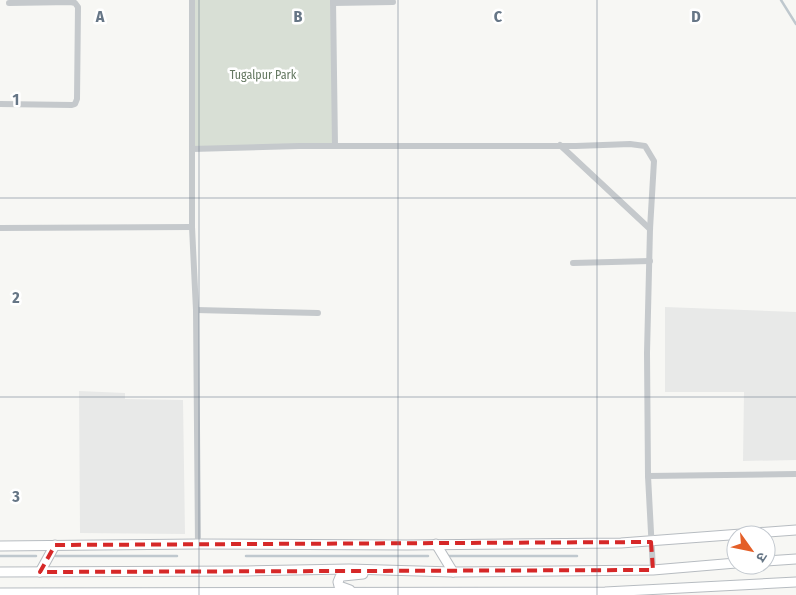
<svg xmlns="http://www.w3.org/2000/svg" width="796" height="595" viewBox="0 0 796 595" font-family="'Fira Sans Condensed','Noto Sans Devanagari',sans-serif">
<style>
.built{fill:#e8e9e8}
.green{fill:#d8dfd5}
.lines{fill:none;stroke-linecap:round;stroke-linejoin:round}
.stream{stroke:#bfc8ce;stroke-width:2.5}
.secondary-casing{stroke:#b7bcc1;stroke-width:11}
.street{stroke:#c5c9cc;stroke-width:6}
.secondary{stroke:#fff;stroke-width:9}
.marked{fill:none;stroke:#d62828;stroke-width:4;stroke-dasharray:10 6;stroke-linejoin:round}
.grid{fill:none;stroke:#667686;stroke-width:1;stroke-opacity:0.55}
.labels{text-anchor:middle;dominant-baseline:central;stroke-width:5;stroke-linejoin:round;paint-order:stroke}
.park-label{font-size:12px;fill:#647861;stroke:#fff}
.grid-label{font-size:16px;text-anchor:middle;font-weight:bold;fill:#667686;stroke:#fff;stroke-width:5;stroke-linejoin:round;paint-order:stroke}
</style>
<rect width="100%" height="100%" fill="#f7f7f4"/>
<g class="built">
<polygon points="665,307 796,312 796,460 743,461 744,392 665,392"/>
<polygon points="79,391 125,393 125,399 183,400 185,534 80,533"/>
</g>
<polygon class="green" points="192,0 333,0 335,146 192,149"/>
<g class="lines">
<g class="stream">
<polyline points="781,0 796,24"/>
<polyline points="0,556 36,556"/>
<polyline points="56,556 177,556"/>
<polyline points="246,556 428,556"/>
<polyline points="446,556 577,556"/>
</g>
<defs>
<g id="secondary">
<polyline points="436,544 453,572"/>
<polyline points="0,546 198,544 407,545 621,543 796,530"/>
<polyline points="766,561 796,559"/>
<polyline points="0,572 247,571 349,569 453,572 653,570 736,563"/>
<polyline points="40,572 55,545"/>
<polyline points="350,590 339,586 338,582 340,577 343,576 363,574"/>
<polyline points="0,593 605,592 796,582"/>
</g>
</defs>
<use href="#secondary" class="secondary-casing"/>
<g class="street">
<polyline points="192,0 192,227 196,310 198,544"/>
<polyline points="333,0 335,146"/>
<polyline points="333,3 393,2"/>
<polyline points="0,104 72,105 75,104 77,99 78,7 75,3 71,2 9,3"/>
<polyline points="560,145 650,229"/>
<polyline points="192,149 299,146 576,146 630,144 645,146 654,161 650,229 647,353 648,476 653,570"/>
<polyline points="0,228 192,227"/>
<polyline points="573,263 650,261"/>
<polyline points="196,310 318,313"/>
<polyline points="648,476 796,474"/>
</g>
<use href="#secondary" class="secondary"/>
</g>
<path class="marked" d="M 651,542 L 653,570 L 40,572 L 55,545 Z"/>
<path class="grid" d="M 199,0 L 199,595M 398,0 L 398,595M 597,0 L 597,595M 0,198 L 796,198M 0,397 L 796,397"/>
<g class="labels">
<g class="park-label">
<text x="263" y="75">Tugalpur Park</text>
</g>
</g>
<g class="grid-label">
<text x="100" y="22">A</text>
<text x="298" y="22">B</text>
<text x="498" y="22">C</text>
<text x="696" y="22">D</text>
<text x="16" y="105">1</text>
<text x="16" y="303">2</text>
<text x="16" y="502">3</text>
</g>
<g transform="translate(751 550) rotate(123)"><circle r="24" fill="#ffffff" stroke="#c2c8cf"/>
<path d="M0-4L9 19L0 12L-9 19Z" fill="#e45f28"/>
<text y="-8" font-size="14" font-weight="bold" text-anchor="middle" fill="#667686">उ</text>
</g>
</svg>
